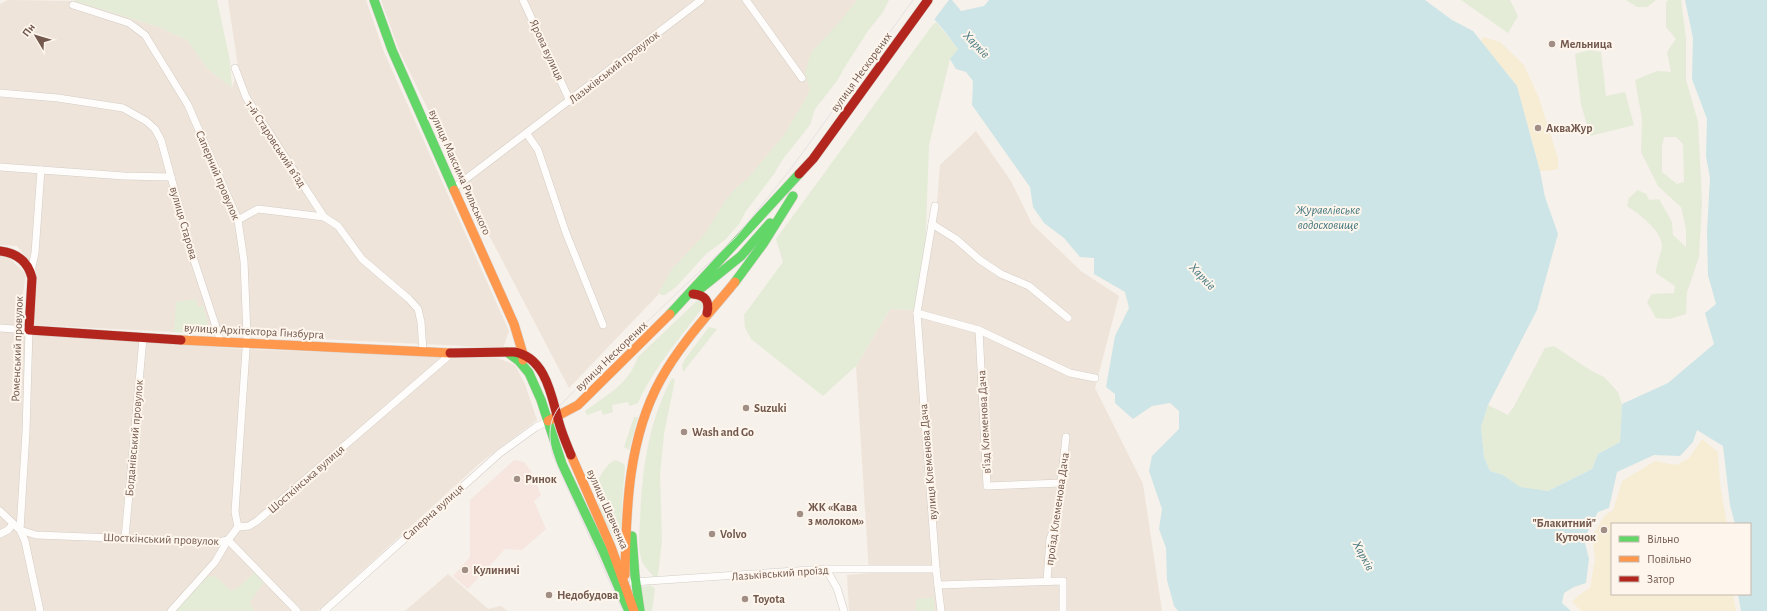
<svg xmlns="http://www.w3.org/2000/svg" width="1767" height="611" viewBox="0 0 1767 611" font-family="'Alegreya Sans',sans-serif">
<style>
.residential{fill:#efe4d9}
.commercial{fill:#f6e6df}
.green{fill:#e4ecd7;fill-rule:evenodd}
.sand{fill:#f7edd5}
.water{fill:#cde5e6}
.pier{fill:#f6f1eb}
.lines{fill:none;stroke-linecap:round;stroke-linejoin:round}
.street-casing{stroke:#d3cdc6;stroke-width:8}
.fast-casing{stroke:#d6cec8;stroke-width:10}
.slow-casing{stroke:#d6cec8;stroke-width:10}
.jam-casing{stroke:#d6cec8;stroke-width:10}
.street{stroke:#fefdfc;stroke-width:7}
.fast{stroke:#63d668;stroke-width:9}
.slow{stroke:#ff974d;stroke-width:9}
.jam{stroke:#b3261e;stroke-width:9}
.tram{stroke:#e4e2e4;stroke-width:1}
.poi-dot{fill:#a18e84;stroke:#fef6ed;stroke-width:1.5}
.labels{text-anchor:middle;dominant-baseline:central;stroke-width:4;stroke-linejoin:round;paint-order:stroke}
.poi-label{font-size:12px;font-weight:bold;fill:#73594d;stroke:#fef6ed;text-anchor:start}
.street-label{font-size:12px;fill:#73594d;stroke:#fef6ed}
.water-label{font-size:13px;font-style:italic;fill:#44777f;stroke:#fef6ed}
</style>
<rect width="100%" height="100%" fill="#f6f1eb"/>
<g class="residential">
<polygon points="8,0 76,1 156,26 187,40 207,68 232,88 238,67 228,0 366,0 384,52 509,331 503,348 32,325 36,269 17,246 0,245 0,4"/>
<polygon points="381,0 879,0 878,16 676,276 569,388 490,237 399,50"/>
<polygon points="976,131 1011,181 1032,224 1081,271 1119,296 1095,388 1143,484 1162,611 849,611 847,575 869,573 856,366 890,309 919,310 935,229 940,165"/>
<polygon points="0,255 7,256 26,274 18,326 22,332 242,349 497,358 515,365 525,384 537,420 480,463 318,611 0,611"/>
<polygon points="448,574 488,609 501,606 508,611 405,611"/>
</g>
<polygon class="commercial" points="514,460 524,462 531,471 541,495 534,501 546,529 522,550 505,549 468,589 453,576 470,557 470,500"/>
<g class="green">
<polygon points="72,0 217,0 230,61 232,88 207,68 187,40 156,26"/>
<polygon points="857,0 889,0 883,12 868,31 846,65 837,81 815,109 810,125 783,159 774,174 746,211 739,224 726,239 706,254 676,287 665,295 661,295 659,292 672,269 704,235 725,201 736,188 748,178 784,135 810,91 805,73 811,52 837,25"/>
<polygon points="1461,0 1510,0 1518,16 1508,33"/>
<polygon points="1626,0 1655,0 1655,1 1647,7 1637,7"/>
<path d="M 1668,0 L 1681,0 L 1686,38 L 1686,80 L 1698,122 L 1702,201 L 1699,257 L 1687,292 L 1686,314 L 1670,319 L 1656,318 L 1647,302 L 1652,294 L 1674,293 L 1675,286 L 1656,273 C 1656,265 1662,251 1662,245 C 1661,230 1639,214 1627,206 L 1629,198 L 1638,190 L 1646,194 L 1649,200 L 1659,199 L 1672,222 L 1673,235 L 1686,247 L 1686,229 L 1681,207 L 1658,186 L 1641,152 L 1642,119 L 1635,80 L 1657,71 L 1671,72 L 1667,52 L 1676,39 L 1666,27 L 1666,2 ZM 1664,137 L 1676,137 L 1683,144 L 1684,182 L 1677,184 L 1662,172 L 1662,146 Z"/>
<polygon points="934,23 937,23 958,49 950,59 929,145 925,254 915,310 890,309 856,366 823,396 751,339 745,328 744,315 783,262 776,239"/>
<polygon points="1590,50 1601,52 1606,96 1625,92 1634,125 1590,136 1581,104 1575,54"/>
<path d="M 700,298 L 705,304 C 682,336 654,367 638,403 L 630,406 L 628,402 L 612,405 L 613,412 L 603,415 L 601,410 L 587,415 L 585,411 C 608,394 628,385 638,357 Z"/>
<polygon points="196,299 198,307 203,305 210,333 174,332 176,302"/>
<polygon points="709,327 717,329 683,372 682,365 685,359"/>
<polygon points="1554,346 1590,370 1604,377 1618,392 1622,404 1620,442 1598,454 1592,469 1548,491 1520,488 1503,475 1490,471 1484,457 1481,427 1488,405 1508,415 1513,408 1545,348"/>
<path d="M 672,378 L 675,380 L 664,434 L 660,475 L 662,540 L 658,575 L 655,578 C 651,573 644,567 642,561 C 638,552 639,532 640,521 C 642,472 648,422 672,378 Z"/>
<polygon points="634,417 638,417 629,450 624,447"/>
<path d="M 616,460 L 624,464 L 625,468 L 622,504 L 621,539 L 615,541 C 604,517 586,492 605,469 C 609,464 611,461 616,460 Z"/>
<polygon points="255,572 264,582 250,602 254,611 176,611 206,577 215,576 231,591 240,586"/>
<polygon points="650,585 655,589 652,611 644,611 642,587"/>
<polygon points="934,597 934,611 916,611 916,599"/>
</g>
<g class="sand">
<polygon points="1483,37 1500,42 1524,65 1539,98 1558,158 1558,169 1548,171 1540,171 1517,86 1481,42"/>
<polygon points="1702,439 1718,452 1720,484 1727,524 1612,524 1612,594 1733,594 1736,611 1581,611 1572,602 1579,595 1590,588 1595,559 1592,537 1604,516 1613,510 1622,481 1655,461 1676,465 1689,458"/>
</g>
<polygon class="water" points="917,0 952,0 961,11 984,6 989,0 1425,0 1452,20 1473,31 1517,86 1540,171 1545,197 1558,234 1537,310 1488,405 1481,427 1484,457 1490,471 1503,475 1520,487 1548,491 1592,469 1598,454 1620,442 1622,404 1668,383 1714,344 1705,313 1716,304 1708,275 1707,231 1710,178 1706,156 1707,119 1692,79 1693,38 1685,0 1767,0 1767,611 1741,611 1738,594 1750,594 1750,524 1735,524 1730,505 1723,446 1697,430 1693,442 1680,456 1654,455 1617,472 1609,508 1598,512 1584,539 1589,559 1586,583 1574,587 1564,593 1562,603 1571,611 1178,611 1174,606 1167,580 1166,548 1159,529 1162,509 1149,471 1152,456 1179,429 1179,411 1170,403 1152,406 1133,419 1115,403 1115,394 1106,387 1115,336 1129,308 1125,292 1094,274 1094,258 1080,257 1064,238 1044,223 1033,207 1030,187 972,105 973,81 966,72 956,69 950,59 958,49 942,28"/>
<polygon class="pier" points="915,0 949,0 933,21"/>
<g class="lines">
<defs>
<g id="street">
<polyline points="523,0 570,101"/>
<polyline points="746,0 802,78"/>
<polyline points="73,5 129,23 145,35 188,105 238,220 244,261 247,335 235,512 238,527"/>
<polyline points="235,68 246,97 324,217"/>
<polyline points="0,93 58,98 123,108 146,121 155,129 161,140 191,251 219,336 219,341"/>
<polyline points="527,134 538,150 566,233 603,325"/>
<polyline points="0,167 124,176 171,177"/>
<polyline points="454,188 701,0"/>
<polyline points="935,206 917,313 936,569 941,611"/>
<polyline points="238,220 258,209 324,217 338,226 362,259 409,299 418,309 421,322 423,351"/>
<polyline points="932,224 956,239 980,260 1001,274 1029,286 1068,318"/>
<polyline points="31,271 35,253 41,170"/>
<polyline points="917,313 979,330 1070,373 1095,378"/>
<polyline points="0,328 29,330 26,432 20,530 36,535 218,542 228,540 297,611"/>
<polyline points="979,330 987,486 1062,483"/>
<polyline points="0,511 20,530 25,541 40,611"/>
<polyline points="0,534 8,530 13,524"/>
<polyline points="125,538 143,338"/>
<polyline points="826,569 837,588 844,611"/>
<polyline points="1047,581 1050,539 1057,521 1066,437"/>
<polyline points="633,582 826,569 936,569"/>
<polyline points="938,585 1063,581 1063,611"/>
<polyline points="171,611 215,562 228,540 238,527 249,526 257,521 452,353"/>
<polyline points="324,611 500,453 536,427 548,421"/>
</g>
<g id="fast">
<polyline points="374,0 392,50 454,190"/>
<polyline points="735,282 763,244 793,196"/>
<polyline points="700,289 741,256 770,223"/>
<polyline points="670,314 799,174"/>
<polyline points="507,352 519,361 529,373 541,400 562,464 603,551 628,609"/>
<polyline points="632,536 635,576 640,611"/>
</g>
<g id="slow">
<polyline points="454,190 514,324 523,354 523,360"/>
<polyline points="181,340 450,353"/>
<polyline points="548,421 578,405 670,314"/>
<polyline points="571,455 611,547 634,611"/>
<path d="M 625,575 C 626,509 628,438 661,379 C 681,343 709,314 735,282"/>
</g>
<g id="jam">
<polyline points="799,174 813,159 928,0"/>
<path d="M 0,251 C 17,253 28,261 32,278 L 29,330 L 181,340"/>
<path d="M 693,294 C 705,295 710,301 707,313"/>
<path d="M 450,353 L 514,352 C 547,357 552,400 560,426 C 563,436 567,445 571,455"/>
</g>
</defs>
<use href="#street" class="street-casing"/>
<use href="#fast" class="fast-casing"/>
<use href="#slow" class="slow-casing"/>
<use href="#jam" class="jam-casing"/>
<use href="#street" class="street"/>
<use href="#fast" class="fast"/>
<use href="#slow" class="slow"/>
<use href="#jam" class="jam"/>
<path class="tram" d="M 623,611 L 553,456 C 547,431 549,416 567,398 L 736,237 L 790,170 L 913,0"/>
</g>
<g class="poi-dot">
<circle cx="1552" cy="44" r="4"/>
<circle cx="1538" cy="128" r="4"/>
<circle cx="746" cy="408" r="4"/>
<circle cx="684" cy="432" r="4"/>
<circle cx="517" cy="479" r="4"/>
<circle cx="800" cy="514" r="4"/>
<circle cx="1604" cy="530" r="4"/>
<circle cx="712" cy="534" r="4"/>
<circle cx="465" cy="570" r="4"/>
<circle cx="549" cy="595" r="4"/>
<circle cx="745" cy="599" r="4"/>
</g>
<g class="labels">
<g class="poi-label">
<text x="1560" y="44">Мельница</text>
<text x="1546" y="128">АкваЖур</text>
<text x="754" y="408">Suzuki</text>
<text x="692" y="432">Wash and Go</text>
<text x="525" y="479">Ринок</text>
<text x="808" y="507">ЖК «Кава<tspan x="808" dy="14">з молоком»</tspan></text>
<text x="1596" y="523" text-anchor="end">"Блакитний"<tspan x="1596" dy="14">Куточок</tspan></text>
<text x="720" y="534">Volvo</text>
<text x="473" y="570">Кулиничі</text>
<text x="557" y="595">Недобудова</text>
<text x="753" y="599">Toyota</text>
</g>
<g class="street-label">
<text transform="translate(547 50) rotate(65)">Ярова вулиця</text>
<text transform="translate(614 67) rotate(-38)">Лазьківський провулок</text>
<text transform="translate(861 72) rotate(-54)">вулиця Нескорених</text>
<text transform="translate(276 144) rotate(57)">1-й Старовський в’їзд</text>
<text transform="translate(460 172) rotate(66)">вулиця Максима Рильського</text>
<text transform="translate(218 175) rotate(67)">Саперний провулок</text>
<text transform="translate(184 223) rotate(74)">вулиця Старова</text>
<text transform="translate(254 331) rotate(3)">вулиця Архітектора Гінзбурга</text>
<text transform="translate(17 349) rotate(-88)">Роменський провулок</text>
<text transform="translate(611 356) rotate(-44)">вулиця Нескорених</text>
<text transform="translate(984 422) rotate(-93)">в'їзд Клеменова Дача</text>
<text transform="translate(134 438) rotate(-85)">Богданівський провулок</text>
<text transform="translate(928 462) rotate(-95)">вулиця Клеменова Дача</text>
<text transform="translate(306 479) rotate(-41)">Шосткінська вулиця</text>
<text transform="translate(608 509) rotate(66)">вулиця Шевченка</text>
<text transform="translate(1057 509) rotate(-82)">проїзд Клеменова Дача</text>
<text transform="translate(433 512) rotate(-42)">Саперна вулиця</text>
<text transform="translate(161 539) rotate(2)">Шосткінський провулок</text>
<text transform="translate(780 573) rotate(-4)">Лазьківський проїзд</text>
</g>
<g class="water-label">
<text transform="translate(976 45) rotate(46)">Харків</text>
<text x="1328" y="210">Журавлівське<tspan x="1328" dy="15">водосховище</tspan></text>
<text transform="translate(1202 277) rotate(46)">Харків</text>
<text transform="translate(1363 556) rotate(62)">Харків</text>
</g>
</g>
<rect x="1611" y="523" width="140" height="72" fill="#fef6ed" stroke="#c6b7ad"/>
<rect x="1619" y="536" width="20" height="6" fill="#63d668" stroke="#c6b7ad"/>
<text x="1647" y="543" font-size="12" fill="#73594d">Вільно</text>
<rect x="1619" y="556" width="20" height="6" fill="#ff974d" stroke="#c6b7ad"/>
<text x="1647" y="563" font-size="12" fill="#73594d">Повільно</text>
<rect x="1619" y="576" width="20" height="6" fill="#b3261e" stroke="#c6b7ad"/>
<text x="1647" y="583" font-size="12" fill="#73594d">Затор</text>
<g transform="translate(36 36) rotate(308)" stroke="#fef6ed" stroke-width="3" paint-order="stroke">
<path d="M0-3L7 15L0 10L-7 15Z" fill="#73594d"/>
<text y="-6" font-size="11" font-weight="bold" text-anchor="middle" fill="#73594d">Пн</text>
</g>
</svg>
